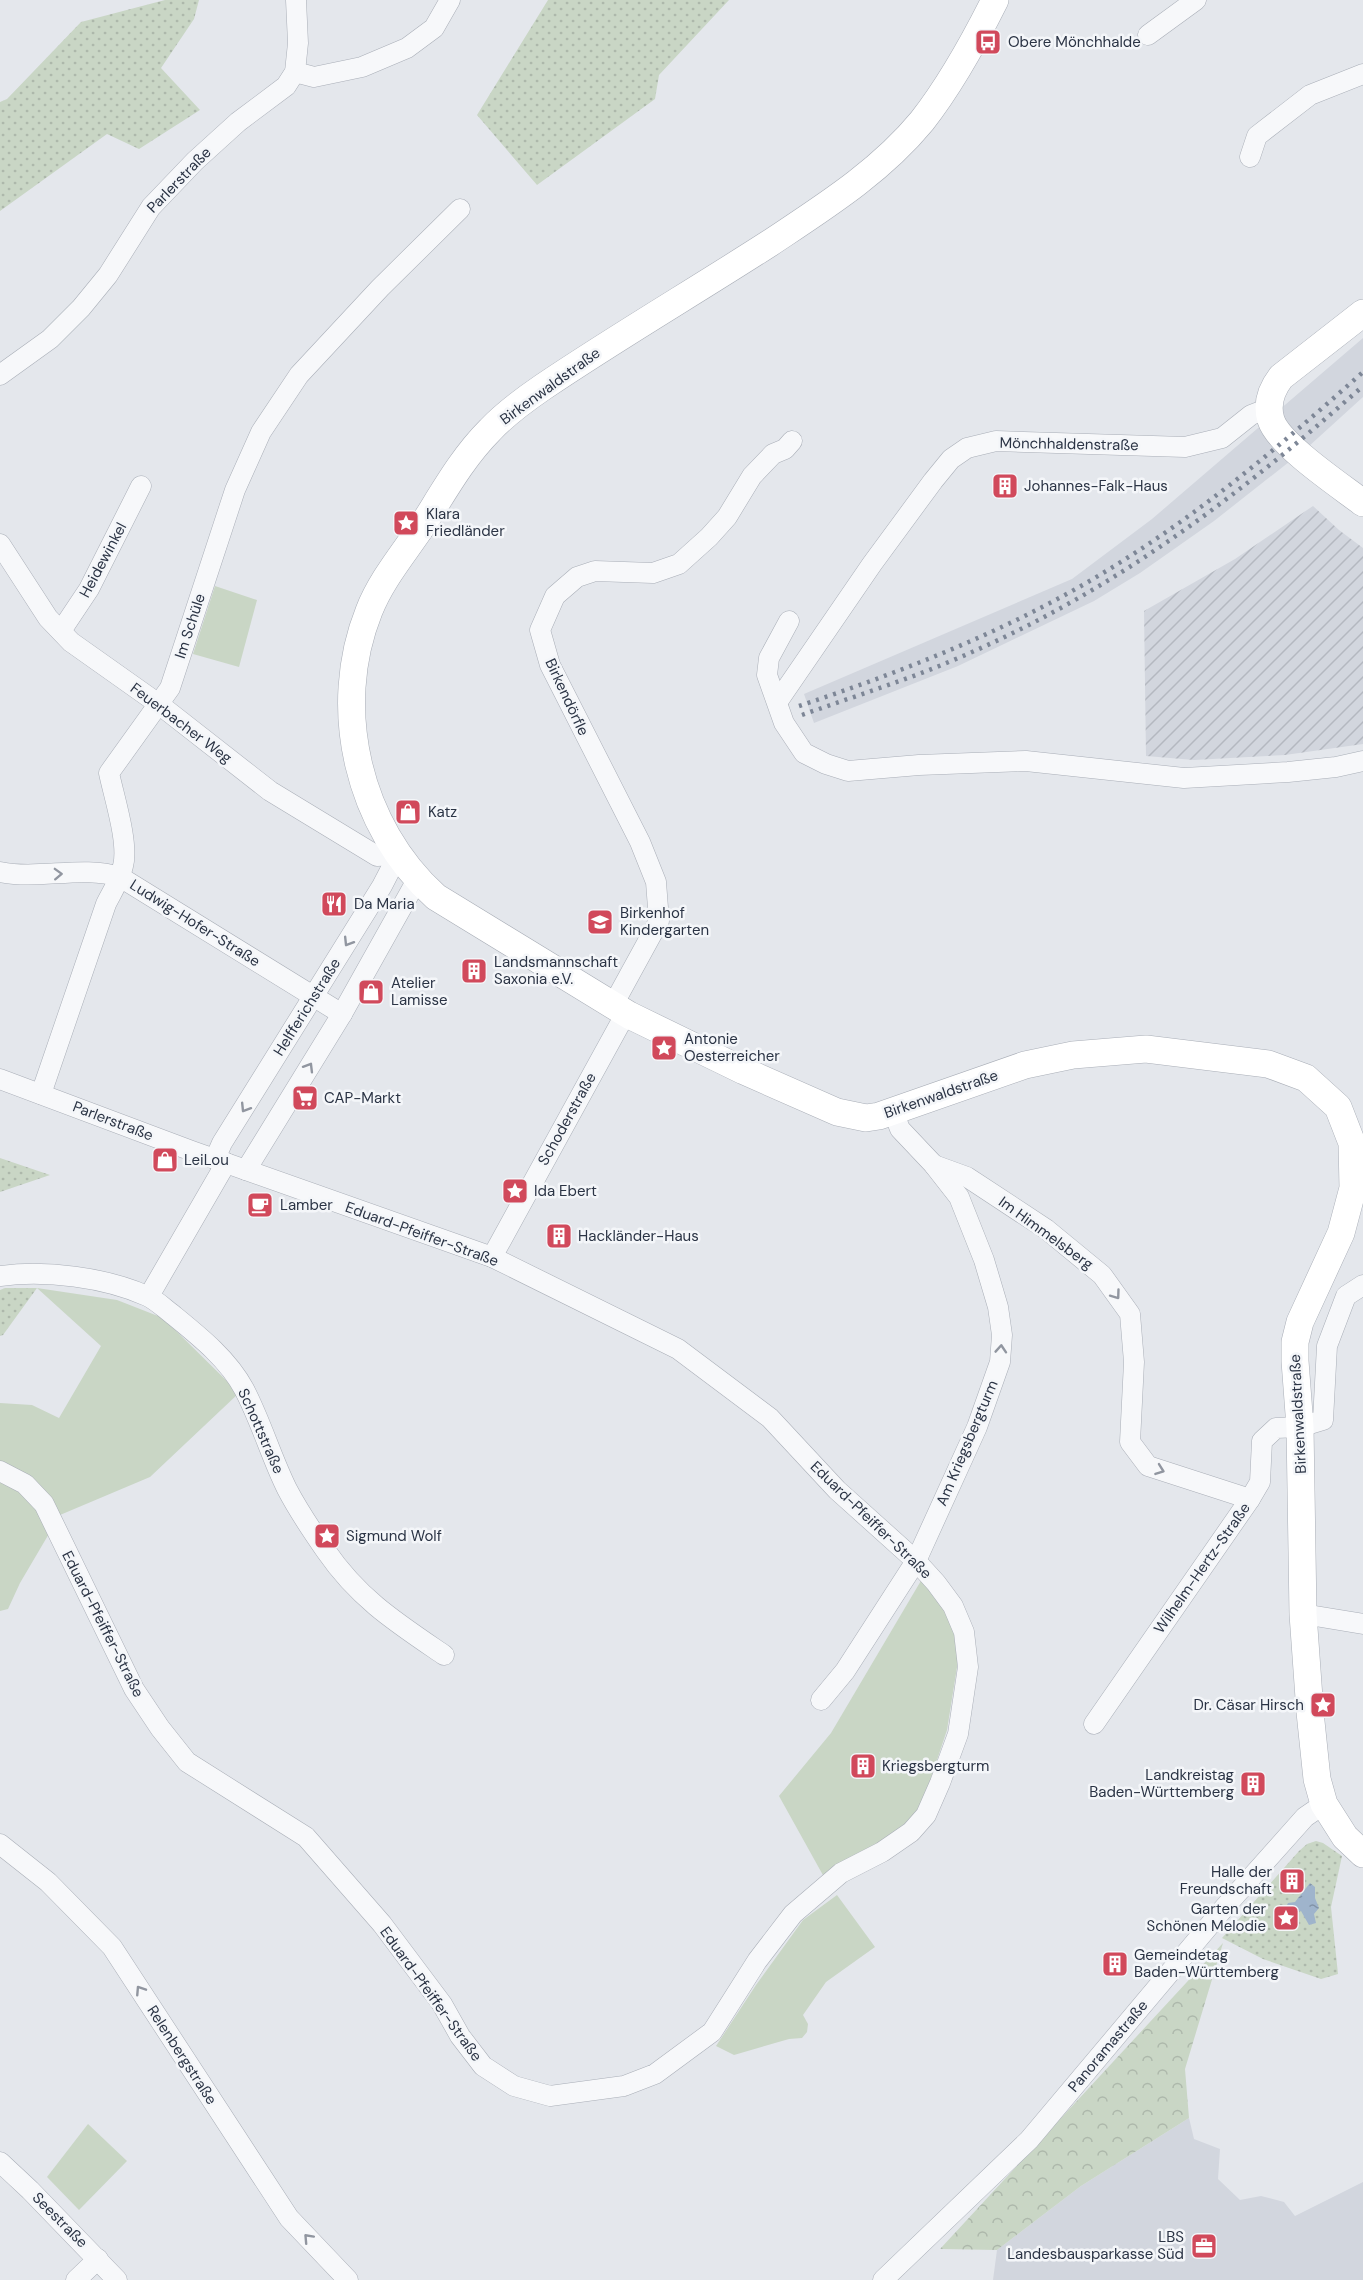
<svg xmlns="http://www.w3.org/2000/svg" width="1363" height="2280" viewBox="0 0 1363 2280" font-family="'DM Sans',sans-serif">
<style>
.built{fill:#d2d6de}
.industrial{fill:url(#industrial-furrows)}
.grass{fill:url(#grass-dots)}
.forest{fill:url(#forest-crowns)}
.park{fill:#c9d6c5}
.water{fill:url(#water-ripples)}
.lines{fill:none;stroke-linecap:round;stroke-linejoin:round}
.street-casing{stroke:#a9aeb7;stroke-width:21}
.secondary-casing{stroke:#a9aeb7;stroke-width:28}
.street{stroke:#f7f8fa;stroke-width:20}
.secondary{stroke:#fff;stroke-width:27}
.rail{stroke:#7d8696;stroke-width:4.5;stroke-dasharray:3 6;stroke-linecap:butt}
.oneway{stroke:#9196a0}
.labels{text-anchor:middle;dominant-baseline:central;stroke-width:5;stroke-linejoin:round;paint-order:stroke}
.poi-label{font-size:15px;fill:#2b3445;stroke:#f4f6f9;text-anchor:start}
.street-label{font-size:15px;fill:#2b3445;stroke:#f4f6f9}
</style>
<defs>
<pattern id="industrial-furrows" width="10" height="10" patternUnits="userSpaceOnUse" patternTransform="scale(1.5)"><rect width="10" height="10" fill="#d2d6de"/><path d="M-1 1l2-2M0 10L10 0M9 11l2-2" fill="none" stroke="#b4b8c0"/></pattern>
<pattern id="grass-dots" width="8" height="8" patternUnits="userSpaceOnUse" patternTransform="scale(1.5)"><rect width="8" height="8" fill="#c9d6c5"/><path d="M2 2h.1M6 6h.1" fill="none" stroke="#adb8ab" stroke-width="1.8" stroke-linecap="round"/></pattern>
<pattern id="forest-crowns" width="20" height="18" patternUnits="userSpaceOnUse" patternTransform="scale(1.5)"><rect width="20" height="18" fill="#c9d6c5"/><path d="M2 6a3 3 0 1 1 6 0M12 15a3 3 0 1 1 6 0" fill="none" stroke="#adb8ab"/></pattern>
<pattern id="water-ripples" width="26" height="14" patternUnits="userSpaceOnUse" patternTransform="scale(1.5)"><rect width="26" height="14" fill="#9fb4cc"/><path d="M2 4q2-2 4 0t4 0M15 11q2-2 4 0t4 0" fill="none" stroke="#8293a7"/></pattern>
</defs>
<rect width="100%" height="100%" fill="#e4e7ec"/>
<g class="built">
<polygon points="1363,338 1363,397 1308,447 1214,521 1140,573 1094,601 958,666 814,723 804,694 1072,579 1152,519"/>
<polygon points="1189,2118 1194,2139 1220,2149 1218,2179 1240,2200 1261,2196 1284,2202 1295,2216 1363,2182 1363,2280 993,2280 997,2250 1081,2186"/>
</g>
<polygon class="industrial" points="1313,506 1339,530 1363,548 1363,744 1285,755 1194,760 1146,756 1144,611 1235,559"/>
<g class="grass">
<polygon points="165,0 199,0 194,19 161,68 200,110 139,149 107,134 0,211 0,102 7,99 81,22"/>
<polygon points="548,0 729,0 659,75 655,99 537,185 477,115"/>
<polygon points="0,1158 50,1175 0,1192"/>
<polygon points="5,1288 37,1288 3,1335 0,1336 0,1290"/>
<polygon points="1316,1841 1323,1843 1342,1856 1331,1907 1338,1974 1321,1979 1263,1959 1222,1938 1299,1851 1307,1844"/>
</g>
<polygon class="forest" points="1223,1943 1185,2069 1189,2118 1081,2186 997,2250 940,2249"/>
<g class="park">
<polygon points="215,586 257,600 239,667 193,654"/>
<polygon points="37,1288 117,1300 163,1318 239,1393 150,1477 60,1515 20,1583 8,1609 0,1611 0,1403 32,1405 59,1418 101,1346"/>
<polygon points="922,1579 935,1589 958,1633 958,1661 947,1730 921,1808 897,1833 824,1877 779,1796 831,1733"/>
<polygon points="837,1895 875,1947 826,1982 803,2015 808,2024 807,2032 802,2038 789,2039 734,2055 716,2046 756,1985 803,1920"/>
<polygon points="88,2124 127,2161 79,2210 47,2177"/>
</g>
<polygon class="water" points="1310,1883 1315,1887 1315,1898 1319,1908 1314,1914 1316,1923 1309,1925 1301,1911 1298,1911 1296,1914 1291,1913 1286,1907 1288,1903 1295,1902"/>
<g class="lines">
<defs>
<g id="street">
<polyline points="1148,35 1196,0"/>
<polyline points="295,72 314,77 362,67 407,48 434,28 450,0"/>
<polyline points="1250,157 1257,136 1310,95 1363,74"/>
<polyline points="0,375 50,339 81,308 108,275 151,207 195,161 238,122 286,86 295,72 298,43 296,0"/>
<polyline points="0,544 48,618 71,642 160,705 270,791 377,856 398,855"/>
<polyline points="789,621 769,658 767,675 784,723 804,753 826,764 848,771 919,765 1026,761 1184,778 1288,772 1336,767 1363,761"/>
<polyline points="61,631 89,589 141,486"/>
<polyline points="778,701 872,564 933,481 951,459 967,448 996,441 1185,447 1222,438 1251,415 1269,408"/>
<path d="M 0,872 C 40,880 82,865 120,877 L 342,1014"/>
<polyline points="613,1005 659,921 656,882 640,842 550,665 540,630 555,596 577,577 595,571 653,573 679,564 709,537 727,517 752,476 773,454 785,449 792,441"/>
<polyline points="0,1079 192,1151 492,1257 678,1349 770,1418 837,1490 916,1561 936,1583 953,1606 964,1632 968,1667 958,1734 940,1783 926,1815 911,1832 882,1852 841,1873 793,1914 757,1961 712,2032 655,2074 624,2086 550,2096 514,2086 483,2066 460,2036 442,2004 382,1924 306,1837 187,1762 160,1728 134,1689 44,1504 25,1484 0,1471"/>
<path d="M 41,1094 L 106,904 C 112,892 120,880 123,866 C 129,843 114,797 109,773 L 170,688 L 235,490 L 261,432 L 299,375 L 380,288 L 460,209"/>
<polyline points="215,1159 222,1143 382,886 398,855"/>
<polyline points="934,1165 967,1177 1046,1229 1102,1275 1130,1314 1134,1362 1130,1442 1148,1466 1250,1499"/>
<polyline points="246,1170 342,1014 417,880"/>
<polyline points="492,1257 626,1013"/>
<path d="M 0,1276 C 46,1270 104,1277 147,1296 C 156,1300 164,1308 172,1314 C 199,1336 228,1359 244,1389 C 261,1421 271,1457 287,1489 C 298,1510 312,1531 326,1551 C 359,1599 397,1623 444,1655"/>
<polyline points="149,1296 226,1163"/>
<polyline points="1303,1614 1363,1624"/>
<polyline points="821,1700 845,1671 916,1561 977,1427 1000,1362 1002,1335 998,1307 984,1260 959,1197 934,1165 900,1129 893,1111"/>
<polyline points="1094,1724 1250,1499 1260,1482 1262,1441 1276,1428 1300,1427 1323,1420 1327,1346 1346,1296 1363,1285"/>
<polyline points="0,1844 48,1882 112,1947 289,2218 348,2280"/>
<polyline points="0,2162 30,2190 117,2280"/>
<polyline points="76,2280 98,2259"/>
<polyline points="883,2280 1029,2140 1224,1908 1305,1817 1324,1804"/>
</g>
<g id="secondary">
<path d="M 995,0 C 974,42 951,84 922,121 C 880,172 824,207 770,243 C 694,292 617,337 543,387 C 524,400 506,413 490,430 C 462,458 443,493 422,526 C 404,553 381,580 369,611 C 330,708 358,827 436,897 L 629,1015 L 744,1071 L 837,1112 L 866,1118 L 879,1116 L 1025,1065 L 1073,1055 L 1146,1049 L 1268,1064 L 1306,1078 L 1338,1107 L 1352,1143 L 1353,1188 L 1341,1233 L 1300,1322 L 1295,1342 L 1295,1361 L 1300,1427 L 1303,1614 L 1310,1712 L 1317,1779 L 1324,1804 L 1345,1837 L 1363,1854"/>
<path d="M 1363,313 L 1281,377 C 1271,390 1266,404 1271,420 C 1279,445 1341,486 1363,503"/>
</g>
</defs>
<use href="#street" class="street-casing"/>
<use href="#secondary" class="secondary-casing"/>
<use href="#street" class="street"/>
<use href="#secondary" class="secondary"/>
<g class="rail">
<path d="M 799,706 C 913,668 1025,624 1127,558 C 1212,504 1288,439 1363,372"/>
<path d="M 802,715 C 849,698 898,683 944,664 C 1105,598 1233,501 1363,386"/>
</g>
</g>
<defs><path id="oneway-chevron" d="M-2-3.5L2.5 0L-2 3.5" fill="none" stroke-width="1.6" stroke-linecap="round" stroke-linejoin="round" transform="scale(1.5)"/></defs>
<g class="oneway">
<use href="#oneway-chevron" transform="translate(58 874) rotate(-2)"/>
<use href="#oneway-chevron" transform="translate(348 942) rotate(122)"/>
<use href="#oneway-chevron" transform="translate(309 1067) rotate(-59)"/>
<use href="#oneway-chevron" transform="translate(245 1108) rotate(122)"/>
<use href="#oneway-chevron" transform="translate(1116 1295) rotate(54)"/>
<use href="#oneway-chevron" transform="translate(1001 1349) rotate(-86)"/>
<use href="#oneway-chevron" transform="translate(1160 1470) rotate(20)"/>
<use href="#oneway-chevron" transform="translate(140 1990) rotate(-123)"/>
<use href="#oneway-chevron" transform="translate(308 2238) rotate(-133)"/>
</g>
<defs>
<symbol id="bus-square" viewBox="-11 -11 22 22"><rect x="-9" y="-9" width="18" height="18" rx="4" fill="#d1495b" stroke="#f4f6f9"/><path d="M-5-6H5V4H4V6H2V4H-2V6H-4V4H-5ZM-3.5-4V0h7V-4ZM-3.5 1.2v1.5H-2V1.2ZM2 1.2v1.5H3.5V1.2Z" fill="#fff"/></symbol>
<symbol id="building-square" viewBox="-11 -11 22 22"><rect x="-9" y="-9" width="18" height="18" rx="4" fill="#d1495b" stroke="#f4f6f9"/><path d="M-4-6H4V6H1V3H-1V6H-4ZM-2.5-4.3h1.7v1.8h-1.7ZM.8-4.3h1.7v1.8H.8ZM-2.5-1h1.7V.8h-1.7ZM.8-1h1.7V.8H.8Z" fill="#fff"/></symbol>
<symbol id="sight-square" viewBox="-11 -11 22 22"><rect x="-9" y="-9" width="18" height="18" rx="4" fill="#d1495b" stroke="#f4f6f9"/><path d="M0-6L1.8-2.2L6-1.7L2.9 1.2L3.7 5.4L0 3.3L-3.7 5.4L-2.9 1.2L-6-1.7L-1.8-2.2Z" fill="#fff"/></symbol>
<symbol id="shop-square" viewBox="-11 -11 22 22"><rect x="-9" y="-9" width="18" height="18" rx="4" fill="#d1495b" stroke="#f4f6f9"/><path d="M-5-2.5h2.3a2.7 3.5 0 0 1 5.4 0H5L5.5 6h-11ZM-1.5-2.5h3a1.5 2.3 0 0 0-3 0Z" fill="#fff"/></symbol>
<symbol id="restaurant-square" viewBox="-11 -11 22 22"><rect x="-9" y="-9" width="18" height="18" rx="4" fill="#d1495b" stroke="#f4f6f9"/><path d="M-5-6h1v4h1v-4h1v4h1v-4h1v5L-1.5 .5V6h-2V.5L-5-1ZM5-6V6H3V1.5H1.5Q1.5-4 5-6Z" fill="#fff"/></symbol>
<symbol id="school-square" viewBox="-11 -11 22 22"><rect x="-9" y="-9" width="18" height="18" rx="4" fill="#d1495b" stroke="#f4f6f9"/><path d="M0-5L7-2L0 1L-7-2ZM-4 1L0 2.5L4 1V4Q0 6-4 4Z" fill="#fff"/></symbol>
<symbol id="supermarket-square" viewBox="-11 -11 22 22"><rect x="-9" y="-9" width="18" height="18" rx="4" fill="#d1495b" stroke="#f4f6f9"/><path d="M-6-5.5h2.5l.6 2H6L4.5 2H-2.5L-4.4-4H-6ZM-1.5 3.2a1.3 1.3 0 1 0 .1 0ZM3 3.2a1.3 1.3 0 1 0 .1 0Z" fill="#fff"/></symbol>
<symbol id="cafe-square" viewBox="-11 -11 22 22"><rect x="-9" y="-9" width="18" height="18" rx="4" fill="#d1495b" stroke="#f4f6f9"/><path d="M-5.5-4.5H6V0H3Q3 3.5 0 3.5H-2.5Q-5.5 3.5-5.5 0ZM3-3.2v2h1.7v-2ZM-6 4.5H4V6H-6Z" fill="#fff"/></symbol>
<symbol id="office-square" viewBox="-11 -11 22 22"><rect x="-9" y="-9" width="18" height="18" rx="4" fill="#d1495b" stroke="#f4f6f9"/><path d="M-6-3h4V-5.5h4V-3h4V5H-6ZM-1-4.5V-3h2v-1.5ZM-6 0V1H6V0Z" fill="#fff"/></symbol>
</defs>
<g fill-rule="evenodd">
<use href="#bus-square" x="973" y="27" width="30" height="30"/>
<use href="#building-square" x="990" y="471" width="30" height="30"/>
<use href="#sight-square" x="391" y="508" width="30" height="30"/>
<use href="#shop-square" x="393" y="797" width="30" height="30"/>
<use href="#restaurant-square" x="319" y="889" width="30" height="30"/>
<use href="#school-square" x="585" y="907" width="30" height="30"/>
<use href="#building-square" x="459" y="956" width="30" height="30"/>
<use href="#shop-square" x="356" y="977" width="30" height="30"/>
<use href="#sight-square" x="649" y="1033" width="30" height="30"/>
<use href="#supermarket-square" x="290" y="1083" width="30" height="30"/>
<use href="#shop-square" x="150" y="1145" width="30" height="30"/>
<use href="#sight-square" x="500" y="1176" width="30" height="30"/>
<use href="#cafe-square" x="245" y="1190" width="30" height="30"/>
<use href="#building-square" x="544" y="1221" width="30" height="30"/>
<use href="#sight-square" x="312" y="1521" width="30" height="30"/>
<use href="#sight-square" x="1308" y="1690" width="30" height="30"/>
<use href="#building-square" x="848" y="1751" width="30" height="30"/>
<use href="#building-square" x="1238" y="1769" width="30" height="30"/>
<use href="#building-square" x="1277" y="1866" width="30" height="30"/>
<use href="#sight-square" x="1271" y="1903" width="30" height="30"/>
<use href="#building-square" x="1100" y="1949" width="30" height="30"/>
<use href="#office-square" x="1189" y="2231" width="30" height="30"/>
</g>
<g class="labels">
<g class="poi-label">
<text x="1008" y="42">Obere Mönchhalde</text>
<text x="1024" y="486">Johannes-Falk-Haus</text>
<text x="426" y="514">Klara<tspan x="426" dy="17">Friedländer</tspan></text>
<text x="428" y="812">Katz</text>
<text x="354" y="904">Da Maria</text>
<text x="620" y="913">Birkenhof<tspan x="620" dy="17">Kindergarten</tspan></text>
<text x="494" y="962">Landsmannschaft<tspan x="494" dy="17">Saxonia e.V.</tspan></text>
<text x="391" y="983">Atelier<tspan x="391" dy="17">Lamisse</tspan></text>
<text x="684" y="1039">Antonie<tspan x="684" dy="17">Oesterreicher</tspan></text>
<text x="324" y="1098">CAP-Markt</text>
<text x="184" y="1160">LeiLou</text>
<text x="534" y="1191">Ida Ebert</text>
<text x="280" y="1205">Lamber</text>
<text x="578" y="1236">Hackländer-Haus</text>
<text x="346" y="1536">Sigmund Wolf</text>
<text x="1304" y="1705" text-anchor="end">Dr. Cäsar Hirsch</text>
<text x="882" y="1766">Kriegsbergturm</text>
<text x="1234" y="1775" text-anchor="end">Landkreistag<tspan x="1234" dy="17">Baden-Württemberg</tspan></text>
<text x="1272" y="1872" text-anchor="end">Halle der<tspan x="1272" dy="17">Freundschaft</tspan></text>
<text x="1266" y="1909" text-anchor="end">Garten der<tspan x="1266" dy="17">Schönen Melodie</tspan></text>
<text x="1134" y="1955">Gemeindetag<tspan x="1134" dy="17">Baden-Württemberg</tspan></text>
<text x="1184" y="2237" text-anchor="end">LBS<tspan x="1184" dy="17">Landesbausparkasse Süd</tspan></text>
</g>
<g class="street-label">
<text transform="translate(179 180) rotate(-46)">Parlerstraße</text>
<text transform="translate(550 386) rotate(-36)">Birkenwaldstraße</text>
<text transform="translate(1069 444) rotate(1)">Mönchhaldenstraße</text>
<text transform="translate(103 560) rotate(-62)">Heidewinkel</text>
<text transform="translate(190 626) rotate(-72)">Im Schüle</text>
<text transform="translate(567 697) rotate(65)">Birkendörfle</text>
<text transform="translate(181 723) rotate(37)">Feuerbacher Weg</text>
<text transform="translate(195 923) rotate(32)">Ludwig-Hofer-Straße</text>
<text transform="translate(307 1007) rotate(-58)">Helfferichstraße</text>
<text transform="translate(941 1094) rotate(-19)">Birkenwaldstraße</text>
<text transform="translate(567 1119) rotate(-61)">Schoderstraße</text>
<text transform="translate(113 1121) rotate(21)">Parlerstraße</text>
<text transform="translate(1046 1233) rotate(36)">Im Himmelsberg</text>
<text transform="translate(422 1234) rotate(20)">Eduard-Pfeiffer-Straße</text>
<text transform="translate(1298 1414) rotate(-93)">Birkenwaldstraße</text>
<text transform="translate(261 1431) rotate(66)">Schottstraße</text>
<text transform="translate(967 1443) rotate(-67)">Am Kriegsbergturm</text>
<text transform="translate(871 1520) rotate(44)">Eduard-Pfeiffer-Straße</text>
<text transform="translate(1202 1568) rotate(-55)">Wilhelm-Hertz-Straße</text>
<text transform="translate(103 1624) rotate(63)">Eduard-Pfeiffer-Straße</text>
<text transform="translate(431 1994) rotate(54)">Eduard-Pfeiffer-Straße</text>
<text transform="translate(1108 2046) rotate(-50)">Panoramastraße</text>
<text transform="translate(182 2055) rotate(57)">Relenbergstraße</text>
<text transform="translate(60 2220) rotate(45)">Seestraße</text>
</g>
</g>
</svg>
